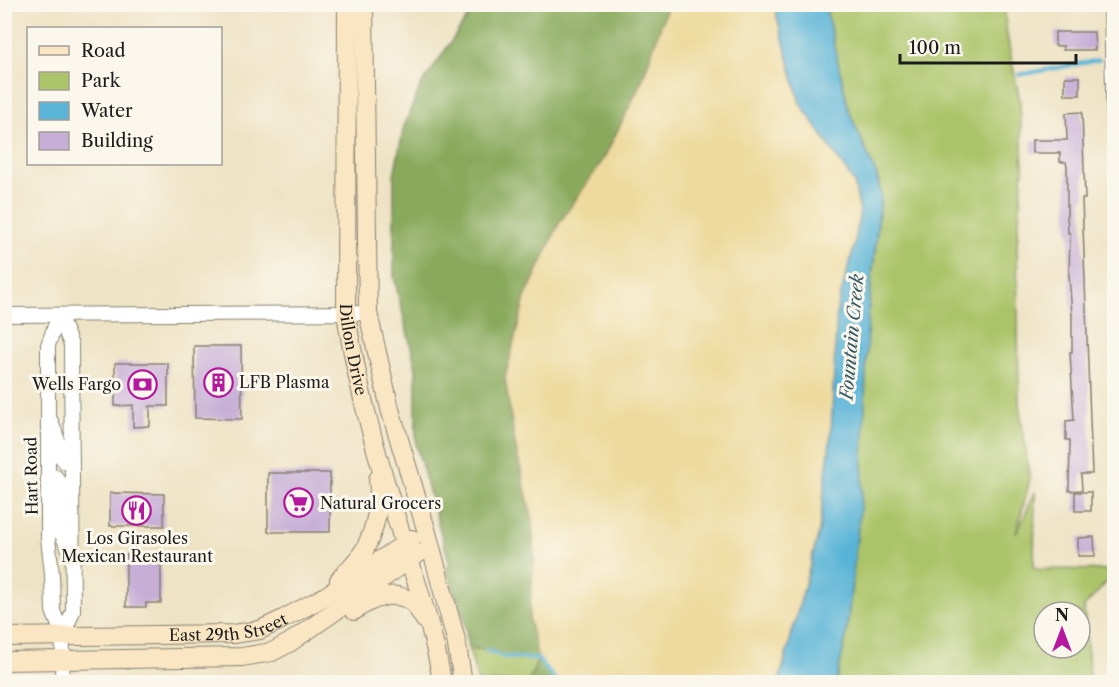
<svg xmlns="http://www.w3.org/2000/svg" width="1119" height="687" viewBox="0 0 1119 687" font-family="'Libre Caslon Text',serif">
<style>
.green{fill:#acc469;stroke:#647042;stroke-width:1.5;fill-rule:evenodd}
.forest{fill:#89aa5d;stroke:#52633c;stroke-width:1.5}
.sand{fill:#eeda9e;stroke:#857b5d;stroke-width:1.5}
.water{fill:#59b4d7;stroke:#3a687a;stroke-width:1.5}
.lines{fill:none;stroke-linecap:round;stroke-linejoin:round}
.stream{stroke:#59b4d7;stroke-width:4}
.building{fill:#c6aed6}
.street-casing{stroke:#858070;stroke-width:16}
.secondary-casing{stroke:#858070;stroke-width:20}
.street{stroke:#fff;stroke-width:14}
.secondary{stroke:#fbe6c4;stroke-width:18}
.labels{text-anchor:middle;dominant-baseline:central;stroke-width:6;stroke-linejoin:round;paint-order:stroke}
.street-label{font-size:16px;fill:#1c1c1c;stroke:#fbf7ec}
.poi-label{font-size:16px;fill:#1c1c1c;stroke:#fbf7ec;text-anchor:start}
.water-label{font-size:18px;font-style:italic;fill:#345967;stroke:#fbf7ec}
</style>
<rect width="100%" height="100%" fill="#fbf7ec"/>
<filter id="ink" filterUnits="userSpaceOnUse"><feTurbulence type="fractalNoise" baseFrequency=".0167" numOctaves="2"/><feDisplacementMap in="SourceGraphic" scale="12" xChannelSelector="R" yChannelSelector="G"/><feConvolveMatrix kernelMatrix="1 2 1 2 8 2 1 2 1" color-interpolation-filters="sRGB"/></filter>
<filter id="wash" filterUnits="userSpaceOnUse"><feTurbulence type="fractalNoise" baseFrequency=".008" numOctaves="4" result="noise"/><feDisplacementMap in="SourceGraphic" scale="24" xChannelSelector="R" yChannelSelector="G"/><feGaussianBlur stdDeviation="1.35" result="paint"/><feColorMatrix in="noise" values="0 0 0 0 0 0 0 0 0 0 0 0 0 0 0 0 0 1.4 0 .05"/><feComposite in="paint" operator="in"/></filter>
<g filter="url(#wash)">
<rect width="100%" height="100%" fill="#eee3c4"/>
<g class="green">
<path d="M 825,5 L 1004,5 L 1007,36 L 1020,102 L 1023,168 L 1017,244 L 1019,403 L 1030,479 L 1016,534 L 1035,492 L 1034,569 L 1114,570 L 1114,574 L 1084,607 L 1090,682 L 836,682 L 846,637 L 853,574 L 868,314 L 881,194 L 877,176 L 849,111 ZM 1044,612 L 1080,612 L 1080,648 L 1044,648 Z"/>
<polygon points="469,648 486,650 504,657 538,659 529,682 478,682"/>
</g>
<polygon class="forest" points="476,5 668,5 642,81 603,160 560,222 525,298 505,378 515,444 532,518 538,659 557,682 529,682 538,659 504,657 486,650 469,648 463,615 446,568 450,565 416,445 416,368 394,277 394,175 404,126 420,87"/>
<polygon class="sand" points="668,5 774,5 800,103 854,182 860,211 819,532 779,682 557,682 538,659 529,619 534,557 532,518 515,444 505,378 525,298 560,222 603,160 642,81"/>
<polygon class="water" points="774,5 825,5 849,111 877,176 881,194 868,314 862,492 846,637 836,682 779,682 819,532 831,433 837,308 854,247 860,211 854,182 800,103"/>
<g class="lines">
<g class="stream">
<polyline points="1019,75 1099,60"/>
<polyline points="486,650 504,657 538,659 557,682"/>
</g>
</g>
<g id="blocks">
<g class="building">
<polygon points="1055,32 1094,32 1095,50 1063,50 1063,46 1055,46"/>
<rect x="1065" y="77" width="15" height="18"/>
<polygon points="1082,112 1085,199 1082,199 1092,474 1081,474 1082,490 1069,491 1070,440 1066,440 1066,421 1074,420 1070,352 1072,352 1072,314 1069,276 1070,233 1068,233 1067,215 1067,167 1066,162 1060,162 1060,153 1032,153 1032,140 1067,140 1066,113"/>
<polygon points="194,346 241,346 242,419 195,418"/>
<polygon points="115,363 168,363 168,406 150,406 150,426 133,427 133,405 115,406"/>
<rect x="268" y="473" width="62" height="59"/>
<rect x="1075" y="492" width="16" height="19"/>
<polygon points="110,493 164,494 164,526 110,526"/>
<polygon points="1094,537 1095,556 1078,556 1078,538"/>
<polygon points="126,555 146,555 146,560 161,560 161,603 146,603 146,607 126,607"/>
</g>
</g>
</g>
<g filter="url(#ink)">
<use href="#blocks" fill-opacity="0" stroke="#858070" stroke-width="1.5"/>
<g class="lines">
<defs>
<g id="street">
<polyline points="1111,4 1114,129"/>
<polyline points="4,315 368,313"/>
<polyline points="59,315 71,345 73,611 63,636 62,682"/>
<polyline points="59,315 48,345 48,538 52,574 53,611 63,636"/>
<polyline points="51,421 58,441 60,456 65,462 72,462"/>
<polyline points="48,475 56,477 60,484 61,533 71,553"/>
</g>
<g id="secondary">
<path id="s1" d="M 347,4 L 346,314 C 358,393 381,470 405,546 C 419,591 435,636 442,682"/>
<polyline points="364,4 368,313 390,409 426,529 456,640 463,682"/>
<path d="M 339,580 C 347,570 360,559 366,547 C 376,526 381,501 378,479"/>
<path d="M 354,611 C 371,599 394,588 413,603 C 417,607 421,614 424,619"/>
<path id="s2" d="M 4,637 L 233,634 L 260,630 L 283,619 L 324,597 L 412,539"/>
<polyline points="4,661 242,657 272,652 289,643 419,553"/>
</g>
</defs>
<use href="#street" class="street-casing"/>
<use href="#secondary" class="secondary-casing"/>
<use href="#street" class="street"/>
<use href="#secondary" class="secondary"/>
</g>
</g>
<defs>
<symbol id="building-ring" viewBox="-11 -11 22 22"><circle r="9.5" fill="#fbf7ec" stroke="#b5179e" stroke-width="1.5"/><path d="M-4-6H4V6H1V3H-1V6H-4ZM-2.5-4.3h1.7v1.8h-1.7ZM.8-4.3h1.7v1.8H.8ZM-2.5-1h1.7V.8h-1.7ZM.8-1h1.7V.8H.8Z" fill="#b5179e"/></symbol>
<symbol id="bank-ring" viewBox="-11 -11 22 22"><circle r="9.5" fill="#fbf7ec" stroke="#b5179e" stroke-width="1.5"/><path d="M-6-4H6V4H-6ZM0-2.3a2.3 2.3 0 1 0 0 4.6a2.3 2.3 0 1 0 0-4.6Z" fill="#b5179e"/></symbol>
<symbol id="supermarket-ring" viewBox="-11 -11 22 22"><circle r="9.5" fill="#fbf7ec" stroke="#b5179e" stroke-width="1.5"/><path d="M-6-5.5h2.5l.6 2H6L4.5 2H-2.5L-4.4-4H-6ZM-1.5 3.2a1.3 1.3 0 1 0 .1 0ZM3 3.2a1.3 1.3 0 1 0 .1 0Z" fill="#b5179e"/></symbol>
<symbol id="restaurant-ring" viewBox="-11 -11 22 22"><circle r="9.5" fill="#fbf7ec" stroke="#b5179e" stroke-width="1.5"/><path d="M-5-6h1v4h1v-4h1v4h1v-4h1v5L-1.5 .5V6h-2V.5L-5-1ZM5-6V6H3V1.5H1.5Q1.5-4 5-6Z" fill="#b5179e"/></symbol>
</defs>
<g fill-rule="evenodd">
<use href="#building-ring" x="202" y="366" width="33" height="33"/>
<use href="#bank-ring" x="126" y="368" width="33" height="33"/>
<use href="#supermarket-ring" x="282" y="486" width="33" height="33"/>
<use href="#restaurant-ring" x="120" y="494" width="33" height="33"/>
</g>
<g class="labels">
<g class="street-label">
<text stroke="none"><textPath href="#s1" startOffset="346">Dillon Drive</textPath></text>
<text transform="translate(31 476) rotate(-91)">Hart Road</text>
<text stroke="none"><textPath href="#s2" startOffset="225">East 29th Street</textPath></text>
</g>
<g class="poi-label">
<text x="239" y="382">LFB Plasma</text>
<text x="121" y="384" text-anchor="end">Wells Fargo</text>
<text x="320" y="503">Natural Grocers</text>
<text x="137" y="538" text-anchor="middle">Los Girasoles<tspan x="137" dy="18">Mexican Restaurant</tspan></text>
</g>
<g class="water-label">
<text transform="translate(852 337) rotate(-85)">Fountain Creek</text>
</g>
</g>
<rect width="1119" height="687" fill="none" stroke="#fbf7ec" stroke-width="24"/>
<rect x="27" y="27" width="195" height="138" fill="#fbf7ec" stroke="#a29f99" stroke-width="1.5"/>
<rect x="39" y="46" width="30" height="9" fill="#fbe6c4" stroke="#a29f99" stroke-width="1.5"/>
<text x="81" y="57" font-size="18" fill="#1c1c1c">Road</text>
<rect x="39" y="72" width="30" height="18" fill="#acc469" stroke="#a29f99" stroke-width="1.5"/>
<text x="81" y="87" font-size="18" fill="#1c1c1c">Park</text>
<rect x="39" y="102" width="30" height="18" fill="#59b4d7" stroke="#a29f99" stroke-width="1.5"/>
<text x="81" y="117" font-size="18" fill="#1c1c1c">Water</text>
<rect x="39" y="132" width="30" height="18" fill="#c6aed6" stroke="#a29f99" stroke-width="1.5"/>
<text x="81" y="147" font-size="18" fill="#1c1c1c">Building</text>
<g transform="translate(1062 630)"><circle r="28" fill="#fbf7ec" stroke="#a29f99" stroke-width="1.5"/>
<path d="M0-4.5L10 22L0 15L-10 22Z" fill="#b5179e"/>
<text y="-9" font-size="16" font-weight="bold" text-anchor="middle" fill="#1c1c1c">N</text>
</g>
<path d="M900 54v9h176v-9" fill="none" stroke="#1c1c1c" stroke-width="3"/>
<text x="909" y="54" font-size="18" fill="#1c1c1c" stroke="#fbf7ec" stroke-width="4.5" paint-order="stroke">100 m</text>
</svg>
